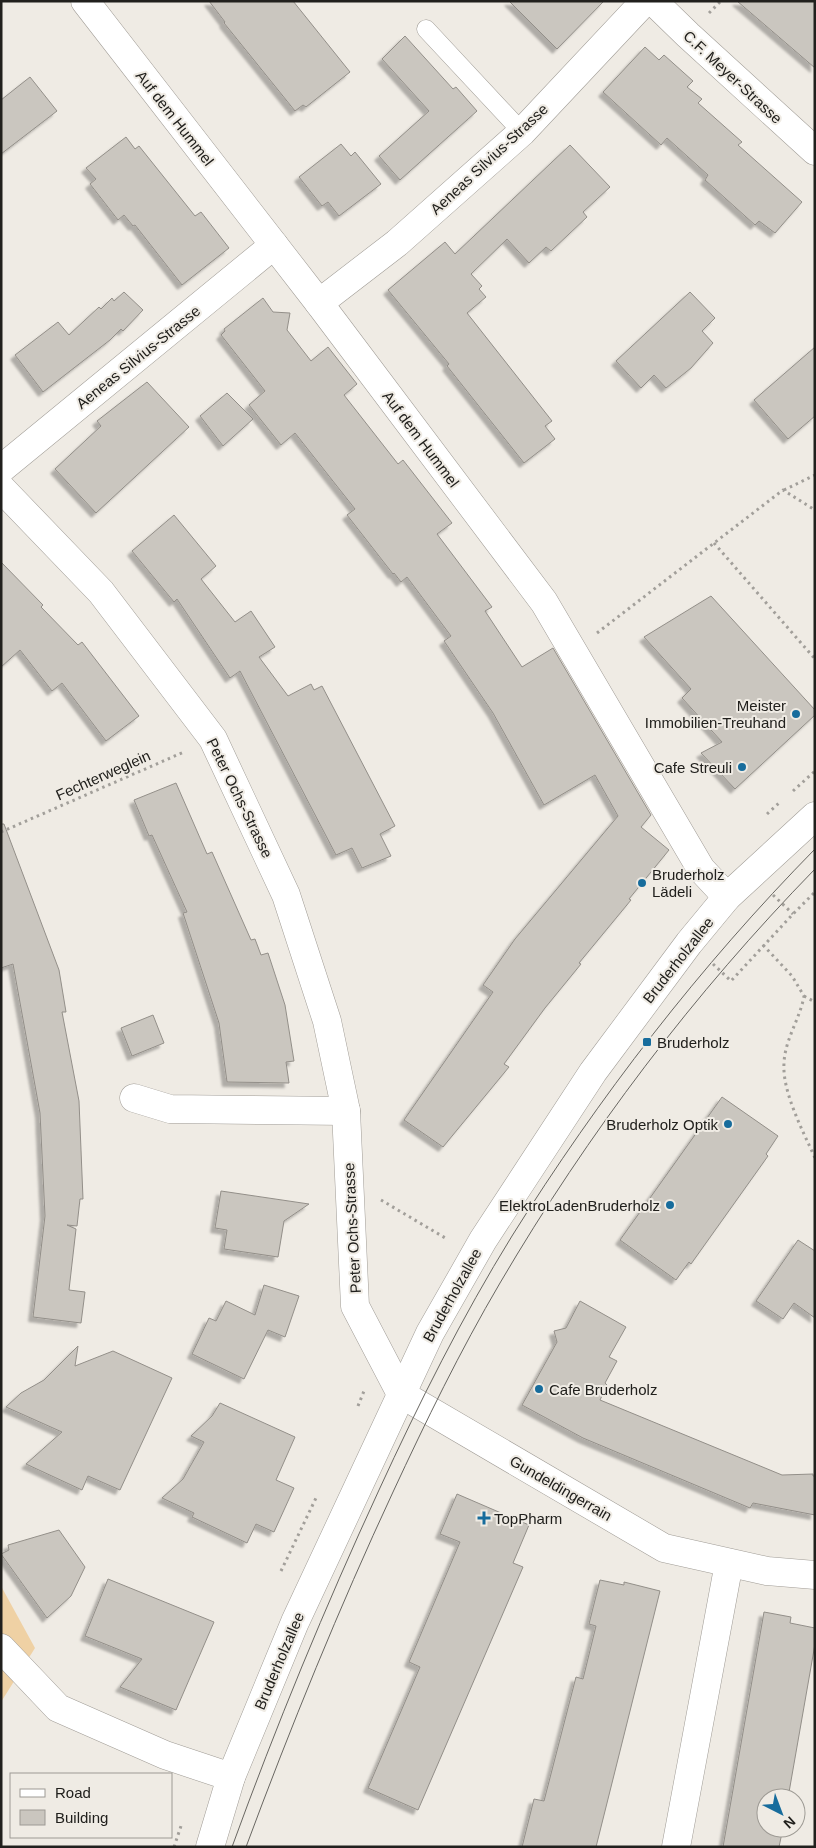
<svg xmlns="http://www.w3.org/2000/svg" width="816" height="1848" viewBox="0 0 816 1848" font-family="Arial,sans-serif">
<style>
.green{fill:#efd1a4}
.building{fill:#cac6bf;stroke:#938f89;filter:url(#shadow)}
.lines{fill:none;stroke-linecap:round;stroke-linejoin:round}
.lane-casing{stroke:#a09c96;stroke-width:19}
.street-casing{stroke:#a09c96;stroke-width:29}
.path{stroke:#a29f9a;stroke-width:3;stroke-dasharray:2.5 4;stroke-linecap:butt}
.lane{stroke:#fff;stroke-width:18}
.street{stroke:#fff;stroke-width:28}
.tram{stroke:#686661;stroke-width:1}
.poi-dot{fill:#176c9c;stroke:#efebe4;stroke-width:2}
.labels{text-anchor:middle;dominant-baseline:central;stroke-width:4;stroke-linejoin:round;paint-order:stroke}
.street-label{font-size:15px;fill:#21201d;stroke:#efebe4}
.poi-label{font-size:15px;fill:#21201d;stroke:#efebe4;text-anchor:end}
</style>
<defs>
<filter id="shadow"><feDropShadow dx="-4.5" dy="4.5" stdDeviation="1" flood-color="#0004"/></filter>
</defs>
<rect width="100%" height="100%" fill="#efebe4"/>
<polygon class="green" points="1,1586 35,1648 1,1702"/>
<g class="building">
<polygon points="209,1 293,1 350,72 306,107 303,105 295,111 224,23 225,22"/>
<polygon points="509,1 604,1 557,49"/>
<polygon points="737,1 815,1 815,68"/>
<polygon points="405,36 453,89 456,87 477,111 400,180 379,156 429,111 382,59"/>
<polygon points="645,47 659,60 664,55 693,81 687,87 702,99 698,103 742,142 738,145 802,202 775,233 759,221 755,225 705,180 708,175 667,138 661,145 603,92"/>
<polygon points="30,77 57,111 1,154 1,100"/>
<polygon points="126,137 135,149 139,146 195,216 201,212 229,248 182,285 135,225 133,226 124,215 118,220 90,184 96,179 86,168"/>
<polygon points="341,144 351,156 355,152 381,184 339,216 328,202 322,206 299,177"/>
<polygon points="570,145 610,187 583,212 587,217 551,251 546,247 529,263 507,239 471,274 482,286 479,289 486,297 467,313 552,421 545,426 555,439 524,463 447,366 449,364 388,290 445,242 455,254"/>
<polygon points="124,292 143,310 123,331 121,329 110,340 43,392 15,355 58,322 69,335 99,307 101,309 112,298 114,301"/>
<polygon points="690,292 715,318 702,331 713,343 691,368 666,388 654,375 641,388 616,361"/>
<polygon points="263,298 273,312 290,313 287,330 311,361 328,347 357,384 344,395 398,464 403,460 452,523 437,534 492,607 485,611 522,667 553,648 651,815 641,827 669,850 629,899 631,900 579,963 581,964 545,1008 504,1064 509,1067 443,1147 404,1120 493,992 483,985 515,939 618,816 595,775 544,805 493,713 444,641 451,636 407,577 401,582 394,573 393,574 347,515 355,509 295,433 281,445 249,405 265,391 221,335 225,331 224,329"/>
<polygon points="815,347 815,416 788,439 754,400"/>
<polygon points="147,382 189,427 96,513 55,469 101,426 97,421"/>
<polygon points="227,393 253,419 223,446 200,416"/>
<polygon points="174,515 216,566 201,579 235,622 251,611 275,647 259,657 288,696 311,684 314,690 322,686 395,826 380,834 391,856 362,868 352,848 336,855 240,671 230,678 177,599 174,602 132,551"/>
<polygon points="1,562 43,605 41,607 78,645 82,642 139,716 106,741 62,683 52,691 20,650 1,667"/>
<polygon points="711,596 815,710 815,715 735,789 701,753 722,742 682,698 691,689 644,637"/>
<polygon points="176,783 207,854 212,852 251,940 255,939 261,955 268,953 285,1005 294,1061 286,1062 289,1083 227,1082 219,1023 183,913 187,912 152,835 149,836 134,800"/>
<polygon points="1,824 4,824 59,970 66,1012 62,1012 79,1101 83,1199 80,1199 77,1226 67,1225 76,1229 69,1290 85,1292 81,1323 33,1317 45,1216 40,1113 13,964 1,968"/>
<polygon points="153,1015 164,1043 132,1056 121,1028"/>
<polygon points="722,1097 778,1136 766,1154 768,1156 691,1264 689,1262 676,1280 620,1240"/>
<polygon points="221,1191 309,1204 284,1221 278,1257 224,1249 227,1230 215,1228"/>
<polygon points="798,1240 815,1251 815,1318 794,1303 783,1319 756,1301"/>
<polygon points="264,1285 299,1296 285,1337 268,1330 244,1379 192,1354 209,1318 216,1321 226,1301 255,1315"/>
<polygon points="580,1301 626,1327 609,1357 617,1361 605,1383 607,1385 600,1400 782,1475 813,1474 813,1476 815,1476 815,1515 753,1503 750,1508 583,1438 522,1405 557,1342 554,1331 566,1328"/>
<polygon points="78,1346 75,1366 113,1351 172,1378 120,1490 88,1476 82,1490 26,1464 62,1432 6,1407 21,1393 44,1380"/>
<polygon points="220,1403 295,1437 276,1480 294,1488 274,1532 256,1524 247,1543 192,1517 194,1513 162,1498 183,1479 204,1442 191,1436 212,1416"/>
<polygon points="457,1494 529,1525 513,1563 523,1567 418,1810 368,1788 420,1667 409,1662 460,1542 440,1534"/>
<polygon points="59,1530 85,1567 71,1596 47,1618 1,1554 9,1550 8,1545"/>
<polygon points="108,1579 214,1622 176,1710 120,1687 142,1659 85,1636"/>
<polygon points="600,1580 624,1585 624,1582 660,1591 596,1847 522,1847 534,1799 544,1801 576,1677 583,1679 596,1626 589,1624"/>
<polygon points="764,1612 791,1617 790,1623 815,1628 815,1644 788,1798 766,1798 766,1828 783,1828 779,1847 723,1847"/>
</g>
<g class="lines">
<defs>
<polyline id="lane" points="426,29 522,132"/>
<g id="street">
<polyline points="85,1 319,303 544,602 701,869 727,897"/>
<polyline points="653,1 688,35 815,151"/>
<polyline points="319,303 397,243 522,132 645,1"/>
<polyline points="1,469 274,245"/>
<polyline points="1,488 101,592 213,739 286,895 327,1021 346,1111 355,1306 401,1394 664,1548 767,1571 815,1575"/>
<polyline points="134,1098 170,1109 346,1111"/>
<polyline points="1,1648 58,1708 165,1755 231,1777"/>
<polyline points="210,1847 231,1777 295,1622 430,1333 483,1240 593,1072 689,943 727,897 815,816"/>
<polyline points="676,1847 729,1563"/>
</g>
</defs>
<use href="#lane" class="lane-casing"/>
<use href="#street" class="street-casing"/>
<g class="path">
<polyline points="709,13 721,1"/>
<polyline points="784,490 815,475"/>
<polyline points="714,543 815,659"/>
<polyline points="597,633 783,490 815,510"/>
<polyline points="793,791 815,771"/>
<polyline points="767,814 779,803"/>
<polyline points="1,832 184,752"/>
<polyline points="773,895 793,914"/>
<path d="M 763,945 L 792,976 L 804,996 C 800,1019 785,1039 784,1063 C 782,1092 803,1131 815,1158"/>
<polyline points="713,964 731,981 793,914 815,892"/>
<polyline points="804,996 815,1002"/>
<polyline points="381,1200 447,1239"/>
<polyline points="358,1406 364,1391"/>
<polyline points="281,1571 316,1498"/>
<polyline points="174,1847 181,1826"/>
</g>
<use href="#lane" class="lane"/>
<use href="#street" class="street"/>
<g class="tram">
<path d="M 232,1847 C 276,1726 325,1607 379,1490 C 419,1403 462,1317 512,1236 C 599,1097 700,966 815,849"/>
<path d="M 246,1847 C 291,1726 339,1608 393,1492 C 426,1421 460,1351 500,1283 C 588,1133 694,993 815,869"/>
</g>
</g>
<g class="poi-dot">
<circle cx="796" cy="714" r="5"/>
<circle cx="742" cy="767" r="5"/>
<circle cx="642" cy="883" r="5"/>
<rect x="642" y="1037" width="10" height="10" rx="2.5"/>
<circle cx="728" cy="1124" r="5"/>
<circle cx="670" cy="1205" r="5"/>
<circle cx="539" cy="1389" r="5"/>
<path d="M481.5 1510.5h5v5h5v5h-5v5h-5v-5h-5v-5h5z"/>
</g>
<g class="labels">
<g class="street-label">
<text transform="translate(733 77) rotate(43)">C.F. Meyer-Strasse</text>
<text transform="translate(175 118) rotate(52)">Auf dem Hummel</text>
<text transform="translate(489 159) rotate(-43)">Aeneas Silvius-Strasse</text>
<text transform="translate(138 357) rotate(-39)">Aeneas Silvius-Strasse</text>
<text transform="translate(421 439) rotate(53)">Auf dem Hummel</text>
<text transform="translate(103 775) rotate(-24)">Fechterweglein</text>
<text transform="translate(240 798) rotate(64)">Peter Ochs-Strasse</text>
<text transform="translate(678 960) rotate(-52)">Bruderholzallee</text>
<text transform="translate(352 1228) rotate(-93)">Peter Ochs-Strasse</text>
<text transform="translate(452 1295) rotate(-61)">Bruderholzallee</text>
<text transform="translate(561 1488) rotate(30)">Gundeldingerrain</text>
<text transform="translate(279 1661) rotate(-67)">Bruderholzallee</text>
</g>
<g class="poi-label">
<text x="786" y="705">Meister<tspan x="786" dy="17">Immobilien-Treuhand</tspan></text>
<text x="732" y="767">Cafe Streuli</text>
<text x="652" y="874" text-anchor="start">Bruderholz<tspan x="652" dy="17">Lädeli</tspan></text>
<text x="657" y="1042" text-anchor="start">Bruderholz</text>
<text x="718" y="1124">Bruderholz Optik</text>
<text x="660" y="1205">ElektroLadenBruderholz</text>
<text x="549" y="1389" text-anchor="start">Cafe Bruderholz</text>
<text x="494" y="1518" text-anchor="start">TopPharm</text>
</g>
</g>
<rect width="816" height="1848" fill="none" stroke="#21201d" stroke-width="5"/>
<rect x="10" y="1773" width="162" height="65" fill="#efebe4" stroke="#9d9a94"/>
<rect x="20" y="1789" width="25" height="8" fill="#ffffff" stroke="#9d9a94"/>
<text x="55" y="1798" font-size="15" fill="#21201d">Road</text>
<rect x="20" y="1810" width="25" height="15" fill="#cac6bf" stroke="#9d9a94"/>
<text x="55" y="1823" font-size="15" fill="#21201d">Building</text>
<g transform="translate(781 1813) rotate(138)"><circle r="24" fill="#efebe4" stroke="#9d9a94"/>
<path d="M0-4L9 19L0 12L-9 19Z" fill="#176c9c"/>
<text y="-8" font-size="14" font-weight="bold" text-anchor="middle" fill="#21201d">N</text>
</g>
</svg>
